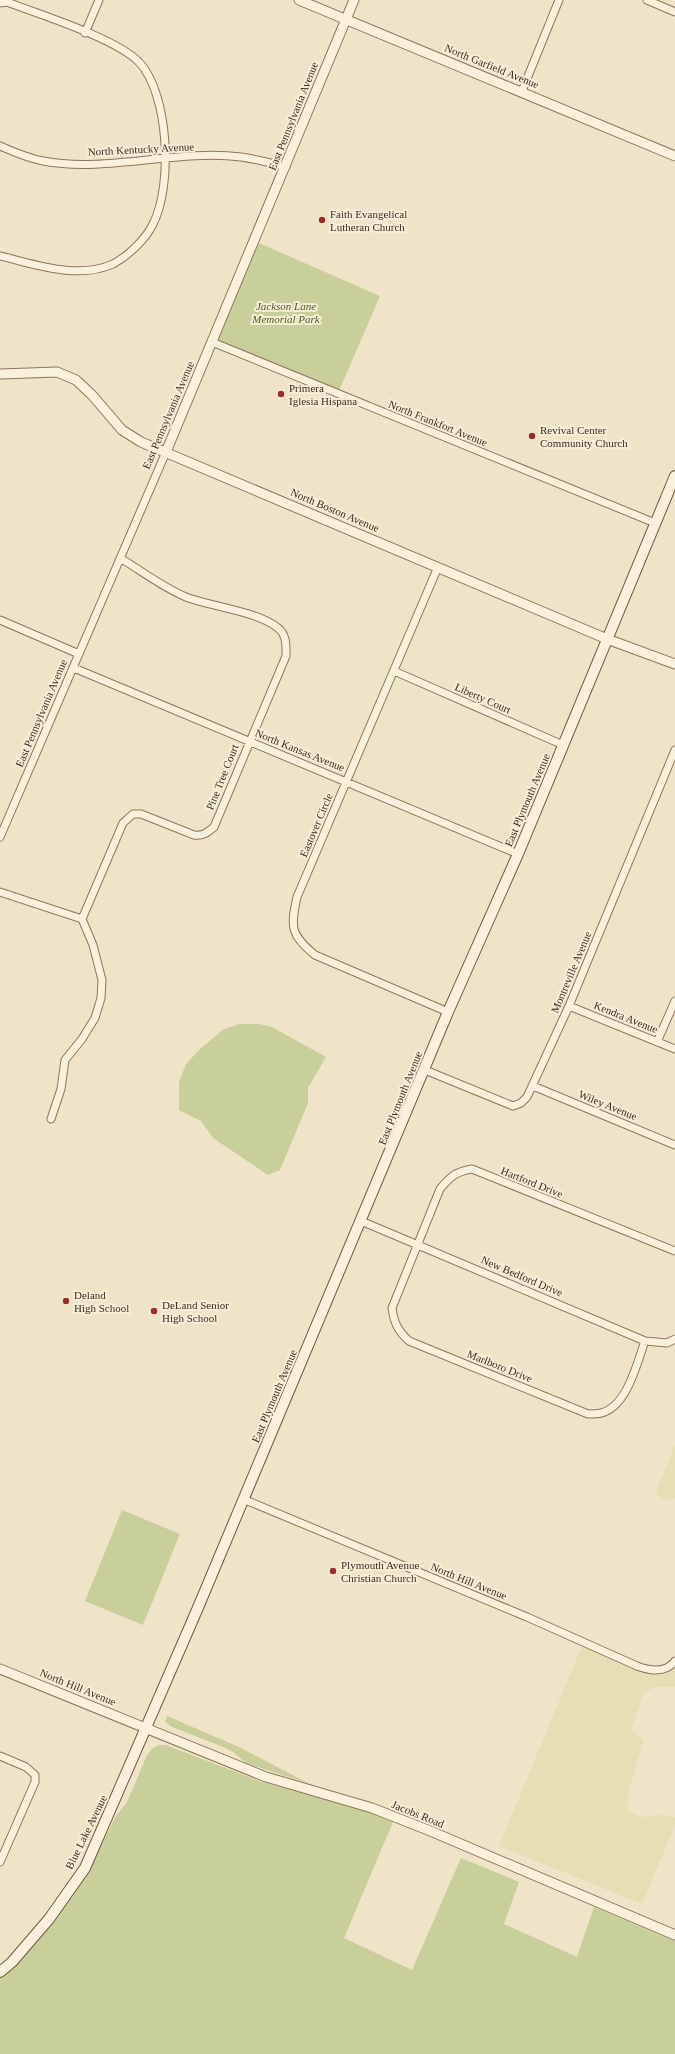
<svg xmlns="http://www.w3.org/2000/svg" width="675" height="2054" font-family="'Times New Roman',serif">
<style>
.farmland{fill:#e6deb5}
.green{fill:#c9cf9b}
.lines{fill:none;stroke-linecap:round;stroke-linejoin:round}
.minor-casing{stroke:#8d765c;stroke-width:9}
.tertiary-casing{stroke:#8d765c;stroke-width:11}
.secondary-casing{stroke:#6f573f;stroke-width:12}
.minor{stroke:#faf1dc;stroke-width:7}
.tertiary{stroke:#faf1dc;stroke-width:9}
.secondary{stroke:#faf1dc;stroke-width:10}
.poi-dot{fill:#9e2a2b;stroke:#f7eed8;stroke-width:1.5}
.labels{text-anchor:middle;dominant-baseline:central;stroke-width:4;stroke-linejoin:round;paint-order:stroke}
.street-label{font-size:11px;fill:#3d2e20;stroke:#f7eed8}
.poi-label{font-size:11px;fill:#3d2e20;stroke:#f7eed8;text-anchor:start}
.park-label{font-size:11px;font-style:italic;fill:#4d5a26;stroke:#f7eed8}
</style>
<rect width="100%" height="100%" fill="#f0e4c8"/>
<path class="farmland" d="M 675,1445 L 675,1498 L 664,1500 L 656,1492 Z
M 582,1646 L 648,1674 L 668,1673 L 675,1668 L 675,1687 L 657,1687 L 644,1692 L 631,1730 L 644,1740 L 630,1785 L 627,1802 L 629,1812 L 641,1817 L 661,1815 L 675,1817 L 675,1825 L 642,1904 L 499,1846 Z"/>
<path class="green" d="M 259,243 L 380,296 L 339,391 L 220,342 L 217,336 Z
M 239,1024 L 259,1024 L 272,1027 L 326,1057 L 308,1088 L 308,1103 L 280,1170 L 268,1175 L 213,1138 L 201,1121 L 179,1110 L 179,1082 L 186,1064 L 200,1049 L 224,1029 Z
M 122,1510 L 180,1534 L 143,1625 L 85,1601 Z
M 167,1716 L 239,1747 L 310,1784 L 246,1763 L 233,1752 L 223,1747 L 172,1727 L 165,1722 Z
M 159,1745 L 166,1745 L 262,1782 L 367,1811 L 393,1822 L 344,1938 L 412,1970 L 461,1858 L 519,1882 L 504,1924 L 577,1957 L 594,1907 L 675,1941 L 675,2054 L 0,2054 L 0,1977 L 15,1965 L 89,1869 L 116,1816 L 127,1802 L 147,1755 L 152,1749 Z"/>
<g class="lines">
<g class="minor-casing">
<path id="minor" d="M 647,0 L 675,12
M 0,3 L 7,2 C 41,15 115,38 139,62 C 169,94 173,185 153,224 C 146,239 128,256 113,264 C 77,280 35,264 0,256
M 85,33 L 99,0
M 522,91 L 559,0
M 0,146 C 14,152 27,158 43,161 C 106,173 177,149 241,157 C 256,159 271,163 286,167
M 212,342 L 655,523
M 438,567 L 297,897 C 290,928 291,935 315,955 L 448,1012
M 0,620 L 79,654
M 74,668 L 518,854
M 394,671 L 563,745
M 0,837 L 166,452
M 0,892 L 82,919
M 82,919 L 123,823 L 133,814 L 141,814 L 194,835 C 203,836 207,833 214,827 L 286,656 C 286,646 287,635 278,628 C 257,611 212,607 186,597 C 162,587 142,571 120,558
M 569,1006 L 675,1049
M 657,1042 L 675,1001
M 425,1070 L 513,1106 L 521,1103 L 527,1097 L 569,1006 L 675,750
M 533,1086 L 675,1145
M 51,1119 L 61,1089 L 65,1060 L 82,1039 L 95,1018 L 101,998 L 102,980 L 93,945 L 82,919
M 361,1221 L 645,1341 L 667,1343 L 675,1339
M 645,1341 C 637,1363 627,1407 601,1413 C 597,1414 592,1414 588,1414 L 409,1341 C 398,1331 394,1323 392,1308 L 440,1189 C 451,1176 455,1172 472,1169 L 675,1251
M 243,1499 L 527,1617 L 637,1666 C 650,1671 666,1673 675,1661
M 0,1756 L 26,1767 L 35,1775 L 35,1782 L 0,1862"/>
</g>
<g class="tertiary-casing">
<path id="tertiary" d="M 299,0 L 675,156
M 0,374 L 57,372 L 76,380 L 92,395 L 122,430 L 141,442 L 607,639 L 675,664
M 166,452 L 354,0
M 0,1669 L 266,1777 L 372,1808 L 428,1830 L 675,1935"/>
</g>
<g class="secondary-casing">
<path id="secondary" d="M 0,1972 L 12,1962 L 49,1919 L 85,1868 L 197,1610 L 448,1012 L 518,854 L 675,476"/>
</g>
<use href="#minor" class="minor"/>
<use href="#tertiary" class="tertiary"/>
<use href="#secondary" class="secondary"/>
</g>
<g class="poi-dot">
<circle cx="322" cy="220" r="4"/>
<circle cx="281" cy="394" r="4"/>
<circle cx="532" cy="436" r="4"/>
<circle cx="66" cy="1301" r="4"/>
<circle cx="154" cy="1311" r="4"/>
<circle cx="333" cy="1571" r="4"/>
</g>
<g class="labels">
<g class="street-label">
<text transform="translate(492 66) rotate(22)">North Garfield Avenue</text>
<text transform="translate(293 116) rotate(-68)">East Pennsylvania Avenue</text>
<text transform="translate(141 149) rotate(-3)">North Kentucky Avenue</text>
<text transform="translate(168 415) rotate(-67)">East Pennsylvania Avenue</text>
<text transform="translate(438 423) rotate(22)">North Frankfort Avenue</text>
<text transform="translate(335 510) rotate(23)">North Boston Avenue</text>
<text transform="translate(483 698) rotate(24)">Liberty Court</text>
<text transform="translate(41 713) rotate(-67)">East Pennsylvania Avenue</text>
<text transform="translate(300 750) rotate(22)">North Kansas Avenue</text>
<text transform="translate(222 777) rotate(-68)">Pine Tree Court</text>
<text transform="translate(527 800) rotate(-67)">East Plymouth Avenue</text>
<text transform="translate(316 825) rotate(-67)">Eastover Circle</text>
<text transform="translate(571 972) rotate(-67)">Montreville Avenue</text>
<text transform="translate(626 1017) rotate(22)">Kendra Avenue</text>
<text transform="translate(400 1098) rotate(-68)">East Plymouth Avenue</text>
<text transform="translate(608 1105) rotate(22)">Wiley Avenue</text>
<text transform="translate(532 1182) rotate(22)">Hartford Drive</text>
<text transform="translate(522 1276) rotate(23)">New Bedford Drive</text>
<text transform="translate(500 1366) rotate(22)">Marlboro Drive</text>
<text transform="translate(274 1396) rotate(-67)">East Plymouth Avenue</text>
<text transform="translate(469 1581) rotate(22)">North Hill Avenue</text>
<text transform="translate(78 1687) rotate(22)">North Hill Avenue</text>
<text transform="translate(418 1814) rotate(22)">Jacobs Road</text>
<text transform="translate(86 1832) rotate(-64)">Blue Lake Avenue</text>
</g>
<g class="poi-label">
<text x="330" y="214">Faith Evangelical<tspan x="330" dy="13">Lutheran Church</tspan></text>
<text x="289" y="388">Primera<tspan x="289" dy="13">Iglesia Hispana</tspan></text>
<text x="540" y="430">Revival Center<tspan x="540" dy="13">Community Church</tspan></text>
<text x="74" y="1295">Deland<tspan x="74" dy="13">High School</tspan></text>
<text x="162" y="1305">DeLand Senior<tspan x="162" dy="13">High School</tspan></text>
<text x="341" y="1565">Plymouth Avenue<tspan x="341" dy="13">Christian Church</tspan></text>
</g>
<g class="park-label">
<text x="286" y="306">Jackson Lane<tspan x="286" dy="13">Memorial Park</tspan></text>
</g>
</g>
</svg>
